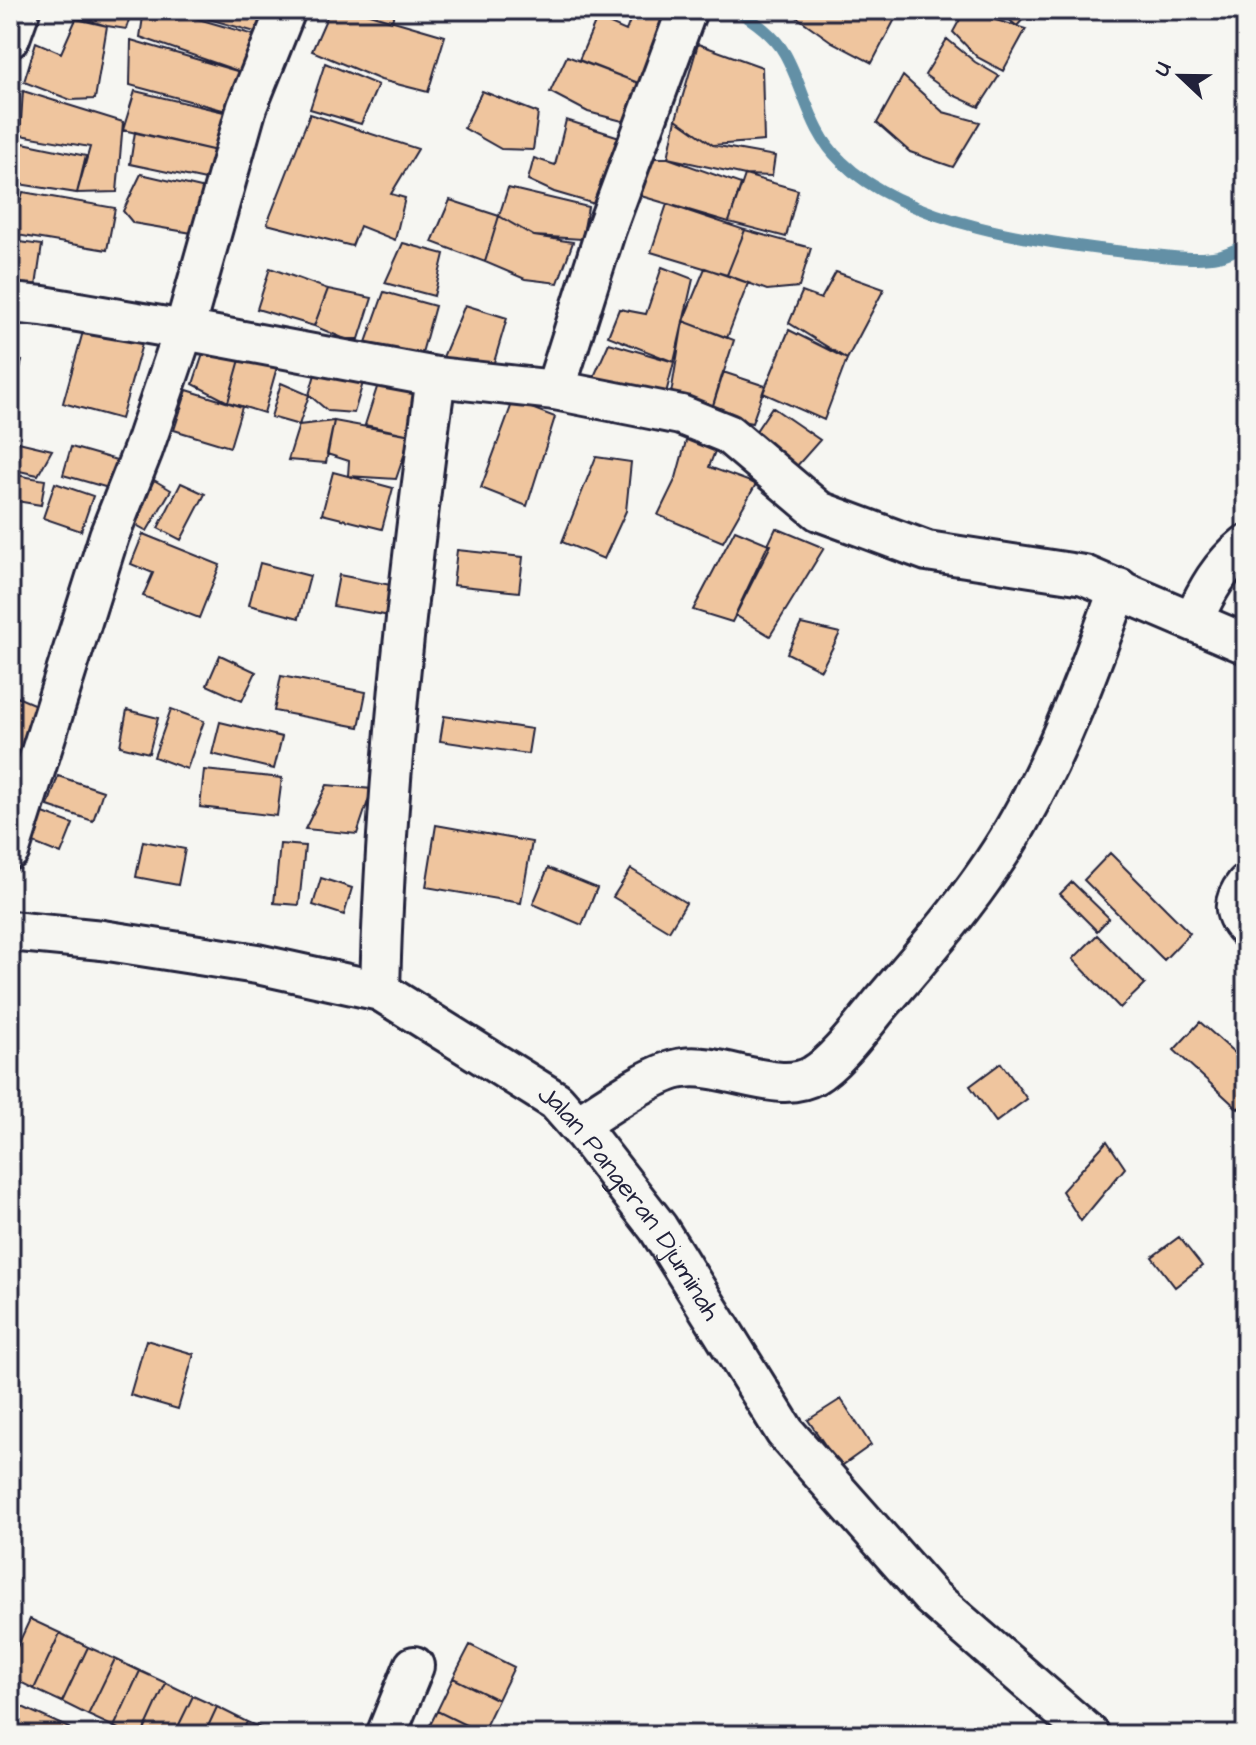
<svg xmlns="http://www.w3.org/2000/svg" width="1256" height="1745" font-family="'Architects Daughter',sans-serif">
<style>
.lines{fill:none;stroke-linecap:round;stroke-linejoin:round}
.stream{stroke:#6390a6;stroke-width:12}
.building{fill:#efc59e;stroke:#22223b;stroke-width:2}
.minor-casing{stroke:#22223b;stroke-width:44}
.minor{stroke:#f6f6f2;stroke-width:38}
.labels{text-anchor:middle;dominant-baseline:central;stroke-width:7;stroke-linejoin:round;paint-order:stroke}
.street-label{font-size:26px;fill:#22223b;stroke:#f6f6f2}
</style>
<rect width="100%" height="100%" fill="#f6f6f2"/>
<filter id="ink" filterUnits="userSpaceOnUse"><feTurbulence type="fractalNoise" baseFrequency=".0125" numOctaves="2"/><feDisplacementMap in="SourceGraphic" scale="16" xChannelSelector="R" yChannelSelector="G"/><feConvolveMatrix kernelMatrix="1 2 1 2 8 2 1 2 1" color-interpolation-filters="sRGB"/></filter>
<g filter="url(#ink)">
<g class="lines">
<path class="stream" d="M 736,10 C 754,20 775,36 785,54 C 805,90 810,132 841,161 C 906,225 1045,243 1133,253 C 1157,255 1195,261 1218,256 C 1227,254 1237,249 1246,245"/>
</g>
<path class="building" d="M 55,10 L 132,10 L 126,29 L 107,26 Z
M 144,10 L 167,10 L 254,35 L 247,74 L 140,37 Z
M 177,10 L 278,10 L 266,35 Z
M 330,10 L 356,10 L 445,36 L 428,92 L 381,80 L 312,51 Z
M 356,10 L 395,10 L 392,21 Z
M 634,10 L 670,23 L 641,84 L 579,60 L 597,18 L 626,31 Z
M 787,10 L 881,10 L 895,19 L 872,63 L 832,42 Z
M 965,10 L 986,10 L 996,20 L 1026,29 L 1003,71 L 977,57 L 953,32 Z
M 997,10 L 1031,10 L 1017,26 Z
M 76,19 L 107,26 L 95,99 L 71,100 L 24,82 L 36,42 L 61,53 Z
M 947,39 L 975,62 L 999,76 L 979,107 L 953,95 L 925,75 Z
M 131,40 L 247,74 L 234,113 L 130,85 Z
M 698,44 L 762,67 L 764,141 L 713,145 L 676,119 Z
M 567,56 L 641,84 L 630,123 L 588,112 L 550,92 Z
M 325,63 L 378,85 L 361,124 L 310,109 Z
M 903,76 L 943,112 L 980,122 L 953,167 L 910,152 L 877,123 Z
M 23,91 L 123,122 L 117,192 L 77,193 L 90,147 L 20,135 Z
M 135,91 L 228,113 L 221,152 L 123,130 Z
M 482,91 L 538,113 L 533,150 L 501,149 L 464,128 Z
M 310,114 L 418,149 L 391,194 L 405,198 L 395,240 L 360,226 L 352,246 L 267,224 Z
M 676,119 L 713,145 L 775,156 L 772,176 L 745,175 L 668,158 Z
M 566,120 L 629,140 L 605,207 L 554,192 L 528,180 L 534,158 L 555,165 Z
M 135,132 L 221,152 L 215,182 L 130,164 Z
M 23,143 L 86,156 L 77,193 L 12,183 Z
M 652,158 L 668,158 L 741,184 L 729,222 L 641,196 Z
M 141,174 L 214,191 L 204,235 L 133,223 L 123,211 Z
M 745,175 L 798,190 L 786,237 L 729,222 Z
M 508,188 L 588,207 L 582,239 L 534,236 L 499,216 Z
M 23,192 L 115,208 L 107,250 L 11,234 Z
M 450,200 L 499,216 L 485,262 L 432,242 Z
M 667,204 L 745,230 L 727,275 L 651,252 Z
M 499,216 L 534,236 L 573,242 L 558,283 L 525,279 L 485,262 Z
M 745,230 L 811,248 L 799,287 L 767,290 L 727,275 Z
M 12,241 L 42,245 L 36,286 L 10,282 Z
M 403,243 L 444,254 L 434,296 L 385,283 Z
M 662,267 L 693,279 L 674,362 L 608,336 L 619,309 L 646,314 Z
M 270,268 L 328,289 L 314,326 L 257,309 Z
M 705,268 L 748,283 L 727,338 L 683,321 Z
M 836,272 L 884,289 L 847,359 L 789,323 L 802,292 L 821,299 Z
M 328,289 L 372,298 L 359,339 L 345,339 L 314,326 Z
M 384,292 L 435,306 L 420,360 L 364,348 Z
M 465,305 L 507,318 L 492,369 L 466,372 L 443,357 Z
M 683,321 L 734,340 L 710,415 L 670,400 Z
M 84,328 L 142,344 L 121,419 L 63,403 Z
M 789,330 L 847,359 L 824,420 L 763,393 Z
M 609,343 L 674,362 L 664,401 L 592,381 Z
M 206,345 L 241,356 L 228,402 L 193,384 Z
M 241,356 L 279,360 L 264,413 L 228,402 Z
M 10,358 L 22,361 L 10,405 Z
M 318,364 L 365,376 L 354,413 L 328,411 L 309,395 Z
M 723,372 L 765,386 L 752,423 L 710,415 Z
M 381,375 L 449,399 L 438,441 L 365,425 Z
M 281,383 L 309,395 L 299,425 L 271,417 Z
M 187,390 L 242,407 L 230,447 L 174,430 Z
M 513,401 L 555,417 L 527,506 L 481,488 Z
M 772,407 L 820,440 L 796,467 L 750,440 Z
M 334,421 L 326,463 L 288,460 L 299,425 Z
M 334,421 L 411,435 L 396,479 L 348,476 L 349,461 L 327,454 Z
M 689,430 L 717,446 L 709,467 L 756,484 L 723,542 L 658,515 L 676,478 Z
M 10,440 L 52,450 L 38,475 L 10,469 Z
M 71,447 L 120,461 L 112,489 L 63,475 Z
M 596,457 L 631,462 L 626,511 L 604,559 L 562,542 Z
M 333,472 L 393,488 L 382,529 L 322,514 Z
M 10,474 L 45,480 L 41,505 L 10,500 Z
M 154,480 L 171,490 L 147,531 L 131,522 Z
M 55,483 L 93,496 L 81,531 L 43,518 Z
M 181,483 L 205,494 L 181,540 L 158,528 Z
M 776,528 L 824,548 L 770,636 L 735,615 Z
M 735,530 L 771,545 L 732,622 L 693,610 Z
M 143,534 L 220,565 L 199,618 L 143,596 L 153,573 L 131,564 Z
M 457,550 L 523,557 L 519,592 L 453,585 Z
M 260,563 L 310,576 L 299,618 L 249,605 Z
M 339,575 L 396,586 L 390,616 L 333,606 Z
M 801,624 L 840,633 L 821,670 L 787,653 Z
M 220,655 L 256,672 L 242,701 L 207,685 Z
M 281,676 L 366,692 L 359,727 L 274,711 Z
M 10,694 L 43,708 L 21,762 L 10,757 Z
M 171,709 L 204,721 L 187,769 L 154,757 Z
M 127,710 L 158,718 L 149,753 L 120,746 Z
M 444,716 L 532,729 L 528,754 L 440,741 Z
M 220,722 L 282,737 L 274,769 L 212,754 Z
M 204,770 L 282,778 L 277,816 L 200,807 Z
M 58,776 L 103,791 L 93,821 L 48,806 Z
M 327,785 L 372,789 L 357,834 L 305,829 Z
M 38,811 L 73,824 L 61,854 L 26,840 Z
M 436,825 L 532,842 L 521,903 L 426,887 Z
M 143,841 L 185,849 L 178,885 L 136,877 Z
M 280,844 L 305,846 L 299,905 L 274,903 Z
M 1110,853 L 1190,933 L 1164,960 L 1084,880 Z
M 548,868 L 597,888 L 582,925 L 533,904 Z
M 631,869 L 686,903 L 669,931 L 613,897 Z
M 321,878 L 352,888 L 344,915 L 313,905 Z
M 1072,882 L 1109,918 L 1097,931 L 1060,894 Z
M 1097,935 L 1145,984 L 1120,1008 L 1073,959 Z
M 1200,1022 L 1246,1063 L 1246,1100 L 1238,1109 L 1174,1050 Z
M 1001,1063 L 1027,1099 L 996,1122 L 970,1086 Z
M 1107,1141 L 1125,1168 L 1081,1221 L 1062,1191 Z
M 1179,1237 L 1202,1266 L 1175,1287 L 1152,1257 Z
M 146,1340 L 194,1354 L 178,1409 L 130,1395 Z
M 841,1399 L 871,1445 L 840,1467 L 808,1420 Z
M 30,1619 L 60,1633 L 34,1689 L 10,1677 L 10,1662 Z
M 60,1633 L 88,1647 L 62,1702 L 34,1689 Z
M 470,1645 L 514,1667 L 498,1700 L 453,1678 Z
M 88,1647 L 115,1659 L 88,1715 L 62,1702 Z
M 115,1659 L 140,1671 L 114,1727 L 88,1715 Z
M 140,1671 L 166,1683 L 142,1735 L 132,1735 L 114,1727 Z
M 453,1678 L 498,1700 L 482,1733 L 437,1711 Z
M 166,1683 L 193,1696 L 174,1735 L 142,1735 Z
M 193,1696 L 217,1707 L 204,1735 L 174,1735 Z
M 20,1706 L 69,1728 L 66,1735 L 10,1735 L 10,1729 Z
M 217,1707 L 247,1722 L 240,1735 L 204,1735 Z
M 437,1711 L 482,1733 L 481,1735 L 425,1735 Z
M 247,1722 L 273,1734 L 272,1735 L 240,1735 Z"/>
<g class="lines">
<g class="minor-casing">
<g id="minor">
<path d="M 10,38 L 20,10"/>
<path d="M 10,303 L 43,306 L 184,330 L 436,377 L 555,390 L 681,415 L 728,434 L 819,511 L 927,551 L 1084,575 L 1246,644"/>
<path d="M 555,390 L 606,229 L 687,10"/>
<path d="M 1193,620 C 1207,590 1220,566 1246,545"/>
<path d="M 10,850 L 109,536 L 143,450 L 184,330 L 247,107 L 286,10"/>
<path d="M 1246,884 C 1233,900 1232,913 1246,928"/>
<path id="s1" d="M 10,931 L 102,940 L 257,964 L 380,991 L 556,1101 L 585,1134 L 658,1228 L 785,1432 L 931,1597 L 1090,1735"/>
<path d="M 380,991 C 385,785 408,581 436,377"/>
<path d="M 577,1125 C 603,1109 655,1071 683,1068 C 722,1062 779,1096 814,1075 C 837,1062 866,1021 884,1000 C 932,944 983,886 1019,821 C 1061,747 1090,668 1119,588"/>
<path d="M 386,1735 L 414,1666"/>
</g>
</g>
<use href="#minor" class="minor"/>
</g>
</g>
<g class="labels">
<g class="street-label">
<text stroke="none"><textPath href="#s1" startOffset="708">Jalan Pangeran Djuminah</textPath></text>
</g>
</g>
<rect width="1256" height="1745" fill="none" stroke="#f6f6f2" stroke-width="40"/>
<rect x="20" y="20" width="1216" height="1705" fill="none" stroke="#22223b" stroke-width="3" filter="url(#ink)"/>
<g transform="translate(1180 76) rotate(292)" stroke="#f6f6f2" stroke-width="6" paint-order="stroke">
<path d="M0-6L14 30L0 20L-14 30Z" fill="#22223b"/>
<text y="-12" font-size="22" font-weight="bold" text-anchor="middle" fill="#22223b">U</text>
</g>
</svg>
